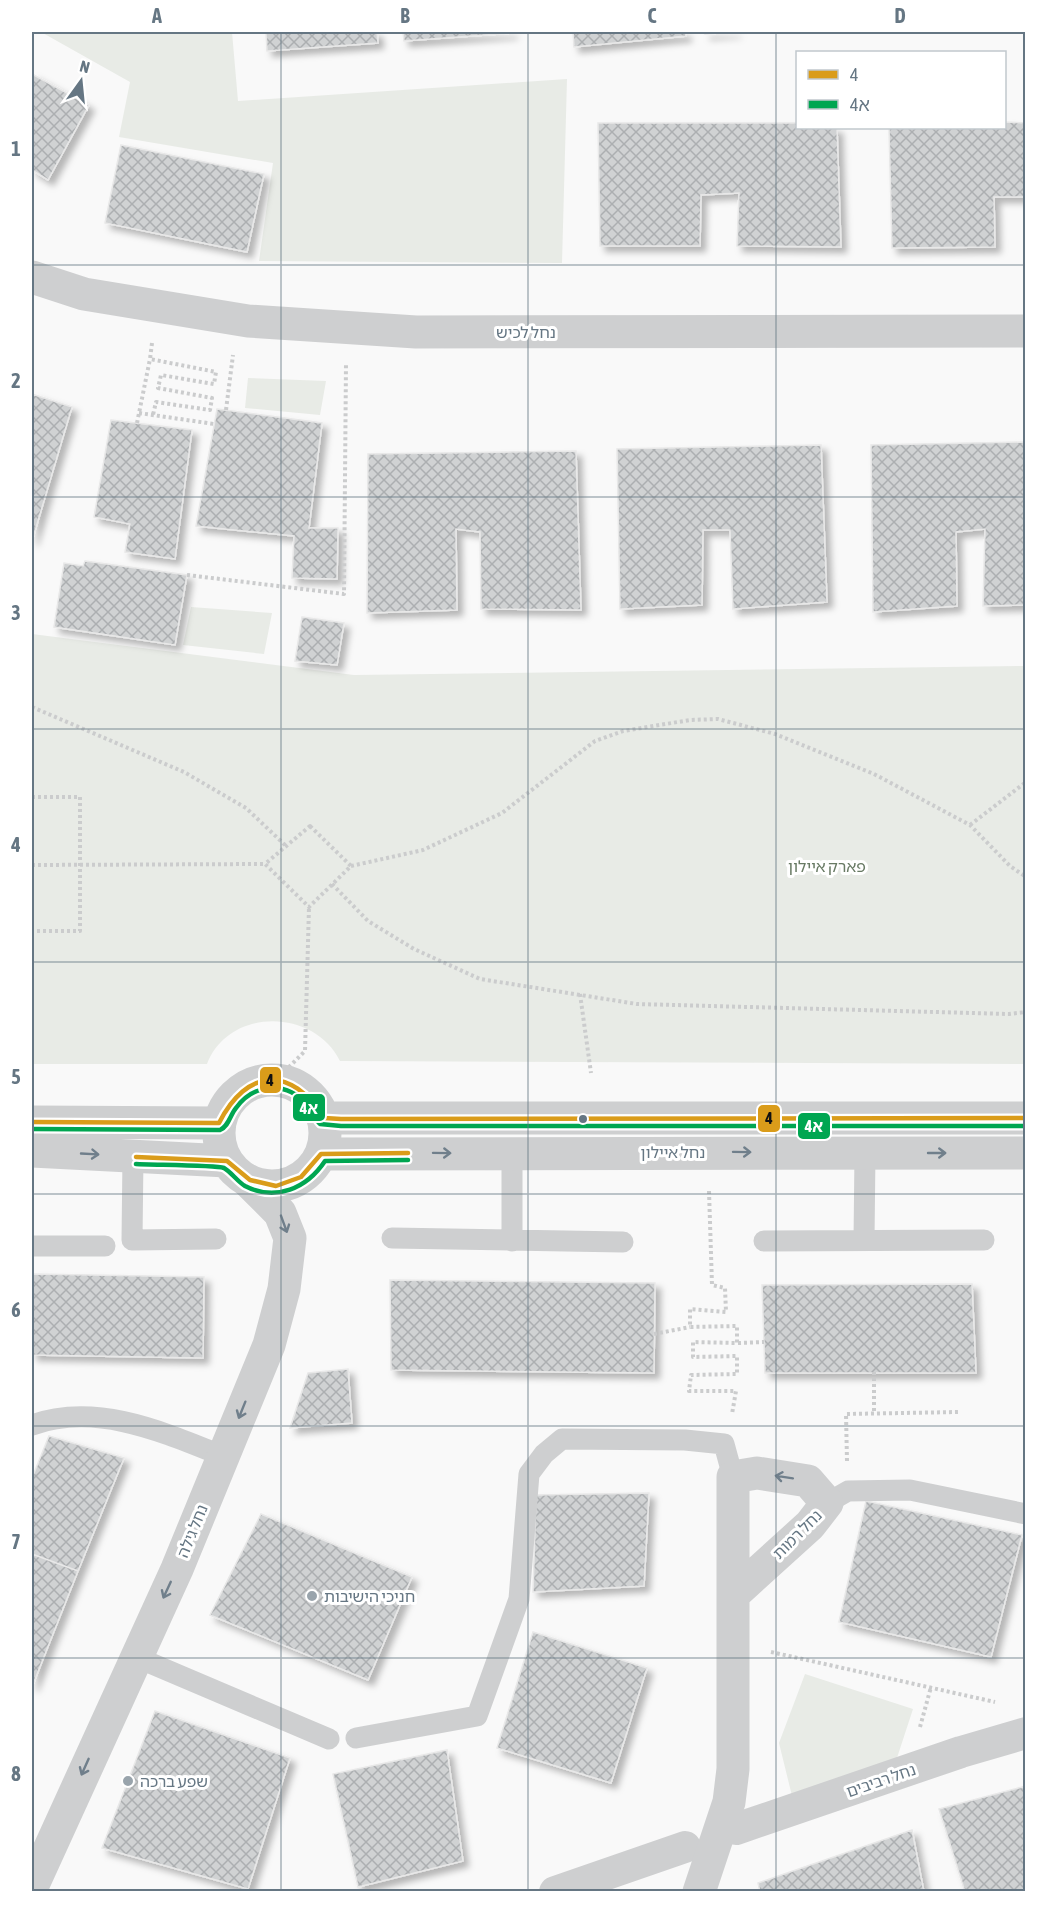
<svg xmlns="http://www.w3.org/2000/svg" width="1057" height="1923" font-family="'Asap Condensed','Noto Sans Hebrew',sans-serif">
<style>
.green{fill:#e8ebe6}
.building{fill:url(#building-cross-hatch);stroke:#e8e8e8;stroke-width:1.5;filter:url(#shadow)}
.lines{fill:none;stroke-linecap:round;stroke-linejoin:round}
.path{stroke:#cbcccd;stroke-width:4;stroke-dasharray:3 3;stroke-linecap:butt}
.service{stroke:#cecfd0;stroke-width:21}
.pedestrian{stroke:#cecfd0;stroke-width:32}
.minor{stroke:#cecfd0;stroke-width:33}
.tertiary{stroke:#cecfd0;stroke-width:33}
.bus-1-casing{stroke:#fff;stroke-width:9}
.bus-2-casing{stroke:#fff;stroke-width:9}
.bus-1{stroke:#da9c1a;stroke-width:4.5}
.bus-2{stroke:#00a651;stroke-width:4.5}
.oneway{stroke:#707f8b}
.grid{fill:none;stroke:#657683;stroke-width:1.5;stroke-opacity:0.55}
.bus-dot{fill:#657683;stroke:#fff;stroke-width:2}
.poi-dot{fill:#99a4ac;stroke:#fff;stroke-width:2}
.labels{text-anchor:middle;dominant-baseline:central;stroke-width:6;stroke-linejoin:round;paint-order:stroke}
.street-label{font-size:16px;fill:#657683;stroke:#fff}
.park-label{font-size:16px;fill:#687a64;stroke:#fff}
.poi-label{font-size:16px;fill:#657683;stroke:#fff;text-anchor:start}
.line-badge{stroke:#fff;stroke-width:2}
.badge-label{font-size:16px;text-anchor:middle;font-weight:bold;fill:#fff}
.pale-badge-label{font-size:16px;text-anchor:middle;font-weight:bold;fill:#111}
.neatline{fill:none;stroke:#657683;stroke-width:2}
.grid-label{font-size:20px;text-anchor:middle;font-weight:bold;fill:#657683}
</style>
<defs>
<pattern id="building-cross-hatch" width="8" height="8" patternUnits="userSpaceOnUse" patternTransform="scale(1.5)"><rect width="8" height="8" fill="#d0d2d3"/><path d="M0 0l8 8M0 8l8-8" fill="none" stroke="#acafb1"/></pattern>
<filter id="shadow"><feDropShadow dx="5.5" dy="5.5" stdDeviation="3" flood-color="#0004"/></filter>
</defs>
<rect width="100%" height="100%" fill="#f9f9f9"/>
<path class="green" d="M 41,32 L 232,32 L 238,101 L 567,79 L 562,263 L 259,261 L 273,163 L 119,137 L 130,82 Z
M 248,378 L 326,381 L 320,415 L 245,408 Z
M 191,607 L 272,613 L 264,654 L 183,645 Z
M 32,634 L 354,675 L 1025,666 L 1025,1064 L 340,1061 C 314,1008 229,1007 207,1064 L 32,1064 Z
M 805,1674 L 913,1709 L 894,1767 L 793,1800 L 779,1743 Z"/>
<path class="building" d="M 266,32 L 377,32 L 378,43 L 267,51 Z
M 403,32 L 512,32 L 512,33 L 404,41 Z
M 573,32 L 685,32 L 686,36 L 574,47 Z
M 705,32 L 736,32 L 705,34 Z
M 32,74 L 89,105 L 48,180 L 32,170 Z
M 1004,122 L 1026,123 L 1026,197 L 994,197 L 995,247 L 892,248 L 889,128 L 1004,128 Z
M 598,123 L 798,123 L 798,128 L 837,128 L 841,247 L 737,246 L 739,193 L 701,195 L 700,246 L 600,246 Z
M 121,145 L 264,174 L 247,252 L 105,223 Z
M 32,394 L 72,407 L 32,541 Z
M 217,409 L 322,423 L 309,528 L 338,528 L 337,579 L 292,578 L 294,536 L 196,526 Z
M 111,420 L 192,430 L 175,559 L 125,552 L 130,524 L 94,517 Z
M 1026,442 L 1026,605 L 983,606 L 985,529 L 956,532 L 957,606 L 873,612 L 871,445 Z
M 821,445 L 827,602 L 733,609 L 730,530 L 703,530 L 702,605 L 620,609 L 617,449 Z
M 576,451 L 581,610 L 481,609 L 480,532 L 456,529 L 457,610 L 367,613 L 368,454 Z
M 85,561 L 187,575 L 175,645 L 54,627 L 64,563 L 83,566 Z
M 302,617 L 344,623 L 337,665 L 295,661 Z
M 32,1274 L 204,1277 L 203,1358 L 32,1355 Z
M 390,1280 L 655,1283 L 654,1373 L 391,1370 Z
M 972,1284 L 976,1373 L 765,1373 L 762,1285 Z
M 348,1369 L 352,1423 L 290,1428 L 308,1373 Z
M 49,1436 L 124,1458 L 78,1571 L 32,1554 L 32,1478 Z
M 649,1493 L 644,1586 L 533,1592 L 536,1495 Z
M 866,1501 L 1022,1535 L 991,1657 L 839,1622 Z
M 261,1514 L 412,1577 L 368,1680 L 210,1615 Z
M 32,1554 L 78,1571 L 32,1687 Z
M 533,1632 L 647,1668 L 611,1783 L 497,1748 Z
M 155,1711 L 290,1758 L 248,1889 L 102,1848 Z
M 447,1750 L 463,1861 L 358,1887 L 333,1774 Z
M 1026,1786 L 1026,1892 L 965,1892 L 939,1809 Z
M 912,1830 L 924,1892 L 760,1892 L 758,1883 Z"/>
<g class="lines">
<path class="path" d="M 152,343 L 150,359 L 216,372 L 214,384 L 161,375 L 158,388 L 212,398 L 210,410 L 156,402 L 153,415
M 226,410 L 233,355
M 139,413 L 214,424
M 137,423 L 150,359
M 187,575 L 344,594 L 346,363
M 32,707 L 184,772 L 246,808 L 285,845
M 32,797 L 80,797 L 80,931 L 32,931
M 970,825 L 1026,782
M 310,826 L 351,866 L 309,907 L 265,864 Z
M 32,865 L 265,864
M 351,866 L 423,850 L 502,813 L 595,741 L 623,731 L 690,720 L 718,719 L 775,734 L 874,774 L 970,825 L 1010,866 L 1026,877
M 332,884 L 368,921 L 414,949 L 480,979 L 637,1004 L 1009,1014 L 1026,1012
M 580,994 L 591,1073
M 276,1080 L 305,1051 L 309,907
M 709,1191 L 712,1285 L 725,1288 L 726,1312 L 690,1309 L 690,1327 L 737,1326 L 737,1343 L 693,1342 L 693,1357 L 737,1356 L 737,1374 L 691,1375 L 689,1391 L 736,1391 L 732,1414
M 654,1334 L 690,1327
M 738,1343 L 764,1342
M 874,1372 L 874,1414
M 847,1461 L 846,1414 L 958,1412
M 771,1652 L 995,1702
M 920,1727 L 931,1687"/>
<path class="service" d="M 133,1156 L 132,1240 L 216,1239
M 392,1238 L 623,1242
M 864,1240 L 865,1153
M 512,1241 L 512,1153
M 764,1241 L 984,1240
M 32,1246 L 105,1246
M 32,1425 C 96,1402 163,1432 223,1456
M 827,1503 L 848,1491 L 910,1490 L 1026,1514
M 136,1657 L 329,1739
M 356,1738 L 477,1716 L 519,1599 L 529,1474 L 544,1454 L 562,1439 L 685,1440 L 724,1444 L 733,1477"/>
<path class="pedestrian" d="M 736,1829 L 961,1752 L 1026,1733
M 555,1892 L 685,1847"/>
<path class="minor" d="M 32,277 L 84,294 L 248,321 L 416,332 L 1026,331
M 32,1887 L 177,1569 L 269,1345 L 284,1289 L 290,1238 L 280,1213 L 247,1180
M 699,1892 L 729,1802 L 733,1769 L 733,1477 L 757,1473 L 808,1481 L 827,1503 L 810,1525 L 734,1594"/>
<path class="tertiary" d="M219 1133a53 53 0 1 1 106 0a53 53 0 1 1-106 0Z
M 324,1118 L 1026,1118
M 32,1122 L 219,1123
M 32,1151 L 227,1161
M 321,1154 L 1026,1153"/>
<g class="bus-1-casing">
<path id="bus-1" d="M 32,1122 L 219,1123 C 247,1068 291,1065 324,1118 L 341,1119 L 1026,1118
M 136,1157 L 227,1161 L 250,1180 L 276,1186 L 301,1177 L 321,1154 L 408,1153"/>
</g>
<g class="bus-2-casing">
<path id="bus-2" d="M 32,1129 L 220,1130 C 229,1126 230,1115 236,1108 C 254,1083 287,1081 307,1105 C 312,1111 315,1119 320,1124 L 341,1126 L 1026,1126
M 136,1164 C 150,1165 215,1165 224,1168 C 231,1172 238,1182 245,1186 C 276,1202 307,1188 325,1161 L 408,1160"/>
</g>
<use href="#bus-1" class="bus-1"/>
<use href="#bus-2" class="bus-2"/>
</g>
<defs><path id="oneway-shaft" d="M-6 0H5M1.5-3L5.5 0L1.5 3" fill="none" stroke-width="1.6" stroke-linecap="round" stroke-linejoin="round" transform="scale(1.5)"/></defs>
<g class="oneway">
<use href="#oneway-shaft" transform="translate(742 1152) rotate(1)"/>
<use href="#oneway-shaft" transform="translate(442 1153) rotate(1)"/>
<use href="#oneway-shaft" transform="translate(937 1153)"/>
<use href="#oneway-shaft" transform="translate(90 1154) rotate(3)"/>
<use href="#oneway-shaft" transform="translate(284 1224) rotate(70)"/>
<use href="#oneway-shaft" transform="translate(242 1410) rotate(112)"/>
<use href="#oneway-shaft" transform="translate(784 1477) rotate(-171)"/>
<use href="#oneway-shaft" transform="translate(167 1590) rotate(115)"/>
<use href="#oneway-shaft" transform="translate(85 1767) rotate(114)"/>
</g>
<path class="grid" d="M 281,32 L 281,1892M 528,32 L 528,1892M 776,32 L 776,1892M 32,265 L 1026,265M 32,497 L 1026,497M 32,729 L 1026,729M 32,962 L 1026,962M 32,1194 L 1026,1194M 32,1426 L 1026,1426M 32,1658 L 1026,1658"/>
<circle class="bus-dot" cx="583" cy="1119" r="5"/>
<g class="poi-dot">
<circle cx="312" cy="1596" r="6"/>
<circle cx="128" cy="1781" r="6"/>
</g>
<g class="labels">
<g class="street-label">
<text x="526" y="332">נחל לכיש</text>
<text x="673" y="1152">נחל איילון</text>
<text transform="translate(192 1531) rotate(-68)">נחל גילה</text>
<text transform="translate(797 1534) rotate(-45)">נחל רמות</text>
<text transform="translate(881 1780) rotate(-19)">נחל רביבים</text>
</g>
<g class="park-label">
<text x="827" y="866">פארק איילון</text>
</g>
<g class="poi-label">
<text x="324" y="1596">חניכי הישיבות</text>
<text x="140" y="1781">שפע ברכה</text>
</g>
</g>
<g class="line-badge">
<rect x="259" y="1066" width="23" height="28" rx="6" fill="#da9c1a"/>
<rect x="292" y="1093" width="34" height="29" rx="6" fill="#00a651"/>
<rect x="757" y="1104" width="24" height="29" rx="6" fill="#da9c1a"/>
<rect x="797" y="1112" width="34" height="28" rx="6" fill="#00a651"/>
</g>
<g class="badge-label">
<text x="309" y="1114">4א</text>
<text x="814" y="1132">4א</text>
</g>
<g class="pale-badge-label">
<text x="270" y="1086">4</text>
<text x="769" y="1124">4</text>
</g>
<rect width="1057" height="1923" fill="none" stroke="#ffffff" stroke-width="66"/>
<rect x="796" y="51" width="210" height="78" fill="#ffffff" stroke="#c1c8cd" stroke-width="1.5"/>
<rect x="808" y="70" width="30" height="9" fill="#da9c1a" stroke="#c1c8cd" stroke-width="1.5"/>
<text x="850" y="81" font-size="18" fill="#657683">4</text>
<rect x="808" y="100" width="30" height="9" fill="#00a651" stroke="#c1c8cd" stroke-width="1.5"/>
<text x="850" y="111" font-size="18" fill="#657683">4א</text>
<g transform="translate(81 81) rotate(15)" stroke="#ffffff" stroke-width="4.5" paint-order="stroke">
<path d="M0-4.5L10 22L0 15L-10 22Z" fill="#657683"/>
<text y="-9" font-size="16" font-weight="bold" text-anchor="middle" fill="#657683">N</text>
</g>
<rect x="33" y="33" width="991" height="1857" class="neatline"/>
<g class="grid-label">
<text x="157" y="23">A</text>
<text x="405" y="23">B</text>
<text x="652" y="23">C</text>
<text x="900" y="23">D</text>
<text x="16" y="156">1</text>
<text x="16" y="388">2</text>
<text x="16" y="620">3</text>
<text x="16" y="852">4</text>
<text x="16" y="1084">5</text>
<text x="16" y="1317">6</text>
<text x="16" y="1549">7</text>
<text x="16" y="1781">8</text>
</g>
</svg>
